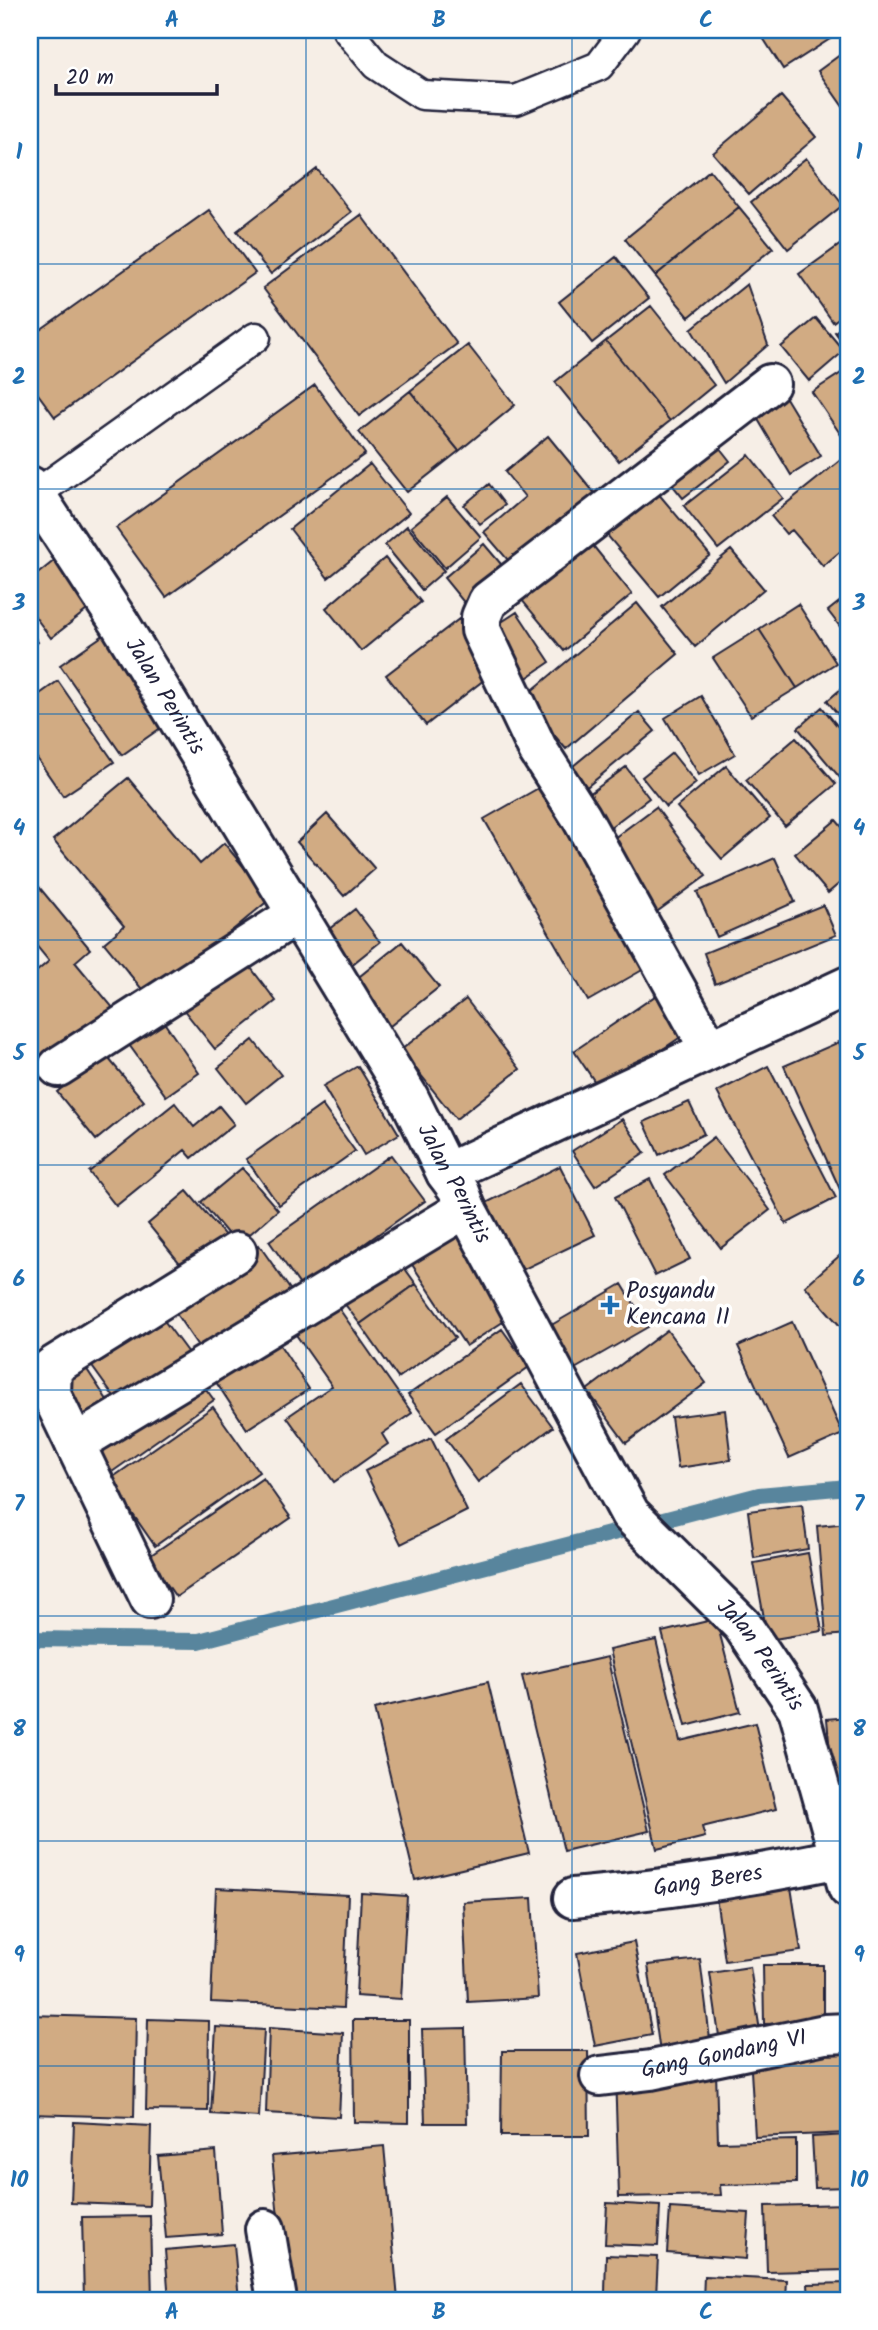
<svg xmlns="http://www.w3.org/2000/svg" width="878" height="2330" font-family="Kalam,sans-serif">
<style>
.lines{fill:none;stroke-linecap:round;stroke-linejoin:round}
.stream{stroke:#59859d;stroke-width:16}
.building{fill:#d1ab83;stroke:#22223b;stroke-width:2}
.lane-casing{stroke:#22223b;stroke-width:33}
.street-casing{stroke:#22223b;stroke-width:44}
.lane{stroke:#fff;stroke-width:28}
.street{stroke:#fff;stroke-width:38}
.grid{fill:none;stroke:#1f6fb2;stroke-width:2;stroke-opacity:0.55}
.poi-dot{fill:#1f6fb2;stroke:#fff;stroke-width:2.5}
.labels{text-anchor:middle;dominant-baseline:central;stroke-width:7;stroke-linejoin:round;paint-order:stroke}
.street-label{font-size:23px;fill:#22223b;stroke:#fff}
.poi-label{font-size:23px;fill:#22223b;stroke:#fff;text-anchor:start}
.neatline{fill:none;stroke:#1f6fb2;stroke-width:2.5}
.grid-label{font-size:23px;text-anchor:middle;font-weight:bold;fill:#1f6fb2}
</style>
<rect width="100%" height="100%" fill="#f6eee6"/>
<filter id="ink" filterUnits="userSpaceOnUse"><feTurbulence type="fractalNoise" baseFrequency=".0143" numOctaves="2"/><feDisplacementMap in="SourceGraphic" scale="14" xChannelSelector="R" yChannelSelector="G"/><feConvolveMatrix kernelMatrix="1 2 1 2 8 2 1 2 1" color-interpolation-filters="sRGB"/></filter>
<g filter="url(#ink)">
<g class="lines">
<path class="stream" d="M 30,1639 L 199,1641 L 759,1495 L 848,1487"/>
</g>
<path class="building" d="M 758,30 L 844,30 L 783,69 Z
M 848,49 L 848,114 L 818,71 Z
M 781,96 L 816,137 L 749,194 L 713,153 Z
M 806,158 L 843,205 L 788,249 L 751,202 Z
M 317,169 L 351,212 L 271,274 L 237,231 Z
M 710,170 L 739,207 L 655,276 L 625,239 Z
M 739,207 L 773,248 L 689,317 L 655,276 Z
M 209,210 L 255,273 L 55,417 L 30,383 L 30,337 Z
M 361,215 L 457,344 L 359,416 L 263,288 Z
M 848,239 L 848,311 L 833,322 L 799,274 Z
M 616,257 L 649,298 L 592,343 L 559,302 Z
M 747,284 L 768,345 L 724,383 L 691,329 Z
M 651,306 L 714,385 L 670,421 L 606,341 Z
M 816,318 L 844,351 L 809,381 L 781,347 Z
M 848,322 L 848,350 L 835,332 Z
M 606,341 L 670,421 L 619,461 L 555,382 Z
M 468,345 L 515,405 L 459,451 L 410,391 Z
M 846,370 L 848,373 L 848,435 L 843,438 L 812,392 Z
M 315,385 L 365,454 L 166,597 L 116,528 Z
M 410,391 L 459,451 L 407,492 L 359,432 Z
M 783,393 L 821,456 L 791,475 L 753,411 Z
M 548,436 L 597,496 L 519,573 L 484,532 L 525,497 L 505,472 Z
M 712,438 L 730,461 L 683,498 L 665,476 Z
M 848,454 L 848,545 L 823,566 L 792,530 L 786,534 L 771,516 Z
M 749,455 L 783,498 L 718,549 L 684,506 Z
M 370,464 L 409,513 L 328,578 L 290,529 Z
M 489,484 L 505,505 L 480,524 L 464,505 Z
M 652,486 L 710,555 L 659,597 L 601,528 Z
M 447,497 L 481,537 L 445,568 L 411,527 Z
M 407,526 L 444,571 L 422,590 L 385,545 Z
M 590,542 L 632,594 L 564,651 L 521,599 Z
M 484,544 L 512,577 L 471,611 L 444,578 Z
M 731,550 L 764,589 L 695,647 L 662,607 Z
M 60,556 L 96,603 L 51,638 L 30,610 L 30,580 Z
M 385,558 L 421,602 L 361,651 L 326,608 Z
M 848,595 L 848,637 L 828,611 Z
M 637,603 L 678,654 L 566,749 L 523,698 Z
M 798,604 L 836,663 L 797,688 L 759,629 Z
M 517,612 L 550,662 L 525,679 L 491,629 Z
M 459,619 L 498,669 L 426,725 L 386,675 Z
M 759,629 L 797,688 L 751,716 L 713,658 Z
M 111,630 L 172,720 L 122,755 L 60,665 Z
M 30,631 L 38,642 L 30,649 Z
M 58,681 L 114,762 L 63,796 L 30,748 L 30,701 Z
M 848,683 L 848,727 L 827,701 Z
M 701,696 L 735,754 L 699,775 L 665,718 Z
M 822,707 L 848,739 L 848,772 L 841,779 L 798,728 Z
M 639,712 L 655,731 L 583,790 L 567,771 Z
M 796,738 L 836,784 L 785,826 L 746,780 Z
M 672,753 L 696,783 L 666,807 L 642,777 Z
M 726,766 L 770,818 L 722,859 L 677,807 Z
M 626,767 L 649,798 L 605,831 L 581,800 Z
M 128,778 L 200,864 L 224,843 L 270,899 L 150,999 L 104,943 L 124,926 L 53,840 Z
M 549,782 L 653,964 L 588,1001 L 484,819 Z
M 656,807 L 706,876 L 651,916 L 602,847 Z
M 327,814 L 375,869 L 344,896 L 297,842 Z
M 836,820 L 848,834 L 848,876 L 828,893 L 795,854 Z
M 775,858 L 795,902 L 717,937 L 697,892 Z
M 30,876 L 90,949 L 75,962 L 114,1009 L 31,1078 L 30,977 L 49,961 L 30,938 Z
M 823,905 L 836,935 L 715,984 L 704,953 Z
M 355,909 L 380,942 L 350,966 L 324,933 Z
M 402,942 L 439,987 L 385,1030 L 349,985 Z
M 245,960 L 276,1001 L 215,1049 L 183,1009 Z
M 661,992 L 688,1032 L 601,1091 L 574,1051 Z
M 466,999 L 520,1069 L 456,1119 L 401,1050 Z
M 161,1018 L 199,1073 L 166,1096 L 127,1042 Z
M 253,1040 L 281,1075 L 246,1103 L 218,1068 Z
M 839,1042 L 848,1063 L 848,1207 L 784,1066 Z
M 104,1053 L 144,1101 L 96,1140 L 57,1092 Z
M 358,1066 L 399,1134 L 364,1155 L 323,1086 Z
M 768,1066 L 836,1198 L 786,1224 L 717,1092 Z
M 689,1102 L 704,1134 L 659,1155 L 644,1122 Z
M 175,1103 L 194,1127 L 219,1106 L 234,1124 L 192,1158 L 185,1150 L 116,1206 L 89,1172 Z
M 322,1105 L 355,1151 L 279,1205 L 246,1159 Z
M 622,1119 L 645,1153 L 595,1186 L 572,1151 Z
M 714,1137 L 770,1210 L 721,1248 L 665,1175 Z
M 391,1155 L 425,1201 L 302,1288 L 269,1241 Z
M 560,1166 L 595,1235 L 520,1271 L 486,1203 Z
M 242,1168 L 278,1210 L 237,1245 L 201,1202 Z
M 650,1179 L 690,1259 L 655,1276 L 615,1197 Z
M 187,1191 L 228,1239 L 187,1272 L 148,1224 Z
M 454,1229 L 512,1316 L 466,1346 L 409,1260 Z
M 259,1245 L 294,1295 L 205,1356 L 170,1305 Z
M 847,1249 L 848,1250 L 848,1335 L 805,1286 Z
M 398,1259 L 416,1284 L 360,1324 L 341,1299 Z
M 416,1284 L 455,1338 L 398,1378 L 360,1324 Z
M 622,1284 L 648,1327 L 573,1370 L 548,1327 Z
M 333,1300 L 412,1413 L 382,1434 L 388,1444 L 334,1482 L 287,1417 L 332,1386 L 292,1329 Z
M 157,1311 L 188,1353 L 119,1404 L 88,1361 Z
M 792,1322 L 843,1434 L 789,1458 L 738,1346 Z
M 502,1329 L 529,1367 L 436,1433 L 408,1395 Z
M 667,1330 L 706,1383 L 626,1443 L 587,1390 Z
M 274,1336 L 309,1389 L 247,1429 L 212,1376 Z
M 84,1365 L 113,1409 L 84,1429 L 54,1385 Z
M 195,1374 L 214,1400 L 112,1472 L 92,1446 Z
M 521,1384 L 553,1427 L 478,1482 L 446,1439 Z
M 213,1407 L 259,1472 L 155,1546 L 109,1480 Z
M 725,1410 L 731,1460 L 678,1468 L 671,1417 Z
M 431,1438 L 467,1511 L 401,1544 L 365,1471 Z
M 263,1478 L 291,1518 L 176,1597 L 148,1557 Z
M 802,1504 L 808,1549 L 754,1558 L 748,1511 Z
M 848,1523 L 848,1634 L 826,1636 L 817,1526 Z
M 808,1553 L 822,1631 L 768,1640 L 754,1563 Z
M 716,1619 L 740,1712 L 686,1726 L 662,1632 Z
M 656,1640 L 680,1741 L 755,1723 L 776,1809 L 702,1827 L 705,1837 L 657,1849 L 609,1650 Z
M 607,1657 L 649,1831 L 564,1851 L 522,1676 Z
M 488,1682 L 529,1853 L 415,1880 L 374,1709 Z
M 848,1717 L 848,1785 L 833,1786 L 827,1719 Z
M 848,1797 L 848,1845 L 841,1798 Z
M 791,1887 L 801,1951 L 725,1961 L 716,1897 Z
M 216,1888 L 348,1895 L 343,2008 L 211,2002 Z
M 361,1893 L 407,1896 L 401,1999 L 356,1996 Z
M 532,1898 L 538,1998 L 468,2002 L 463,1902 Z
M 634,1942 L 652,2035 L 595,2046 L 577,1953 Z
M 700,1959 L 711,2047 L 660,2053 L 648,1965 Z
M 763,1965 L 823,1965 L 823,2023 L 764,2024 Z
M 750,1967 L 760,2031 L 719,2036 L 710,1973 Z
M 30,2015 L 136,2018 L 134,2117 L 30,2114 Z
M 148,2019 L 209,2021 L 208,2111 L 146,2110 Z
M 353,2020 L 409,2020 L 409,2123 L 354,2122 Z
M 216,2027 L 264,2030 L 259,2117 L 211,2114 Z
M 269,2028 L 343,2033 L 339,2117 L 266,2113 Z
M 465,2028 L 467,2123 L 425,2123 L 422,2029 Z
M 848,2049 L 848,2133 L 755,2137 L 750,2054 Z
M 502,2051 L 588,2051 L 589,2136 L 501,2136 Z
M 716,2071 L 718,2142 L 796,2140 L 796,2183 L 720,2185 L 721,2195 L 619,2197 L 615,2074 Z
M 74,2122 L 151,2126 L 149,2206 L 71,2203 Z
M 848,2135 L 848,2187 L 815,2188 L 812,2137 Z
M 384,2146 L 398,2300 L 286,2300 L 272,2156 Z
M 216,2151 L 222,2234 L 166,2238 L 158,2156 Z
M 607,2203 L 660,2206 L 658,2246 L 605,2244 Z
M 848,2204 L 848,2270 L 767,2272 L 765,2206 Z
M 670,2208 L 749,2213 L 746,2259 L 667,2253 Z
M 150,2216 L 152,2300 L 84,2300 L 82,2217 Z
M 234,2244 L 239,2300 L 169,2300 L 165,2250 Z
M 606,2255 L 658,2257 L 656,2296 L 605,2293 Z
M 704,2276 L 787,2280 L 786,2300 L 703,2300 Z
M 848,2283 L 848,2300 L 809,2300 L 808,2284 Z"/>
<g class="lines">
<g class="lane-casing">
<path id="lane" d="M 347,30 L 376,65 L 422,95 L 516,100 L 599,66 L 626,30
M 36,494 L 256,337"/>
</g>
<g class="street-casing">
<g id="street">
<path id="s1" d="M 30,486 L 119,622 L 409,1098 L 446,1173 L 460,1192 L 466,1208 L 630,1514 L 742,1625 L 798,1709 L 848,1888"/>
<path d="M 710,1050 L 581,817 L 538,750 L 481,630 L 481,617 L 488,601 L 770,384"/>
<path d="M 58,1067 L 297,914"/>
<path d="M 446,1173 L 848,986"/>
<path d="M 75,1444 L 51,1394 L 52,1367 L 237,1252"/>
<path d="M 150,1599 L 75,1444 L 466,1208"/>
<path id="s2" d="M 573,1898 C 663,1890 753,1876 841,1858"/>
<path id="s3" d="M 600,2076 L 651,2070 L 825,2034 L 848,2033"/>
<path d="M 265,2229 L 277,2300"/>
</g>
</g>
<use href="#lane" class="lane"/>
<use href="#street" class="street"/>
</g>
</g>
<path class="grid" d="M 306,30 L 306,2300M 572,30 L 572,2300M 30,264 L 848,264M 30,489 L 848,489M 30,714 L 848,714M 30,940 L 848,940M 30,1165 L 848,1165M 30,1390 L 848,1390M 30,1616 L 848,1616M 30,1841 L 848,1841M 30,2066 L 848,2066"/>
<path class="poi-dot" d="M606.5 1294.5h7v7h7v7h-7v7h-7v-7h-7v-7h7z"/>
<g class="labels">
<g class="street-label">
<text stroke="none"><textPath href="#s1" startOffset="250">Jalan Perintis</textPath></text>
<text stroke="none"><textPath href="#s1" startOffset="817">Jalan Perintis</textPath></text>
<text stroke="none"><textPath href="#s1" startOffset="1384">Jalan Perintis</textPath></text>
<text stroke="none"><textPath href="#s2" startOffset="136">Gang Beres</textPath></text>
<text stroke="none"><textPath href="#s3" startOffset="126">Gang Gondang VI</textPath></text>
</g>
<g class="poi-label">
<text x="626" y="1292">Posyandu<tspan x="626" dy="26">Kencana II</tspan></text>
</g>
</g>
<rect width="878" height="2330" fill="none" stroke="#fff" stroke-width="77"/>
<path d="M56 84v10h161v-10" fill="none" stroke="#22223b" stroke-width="3.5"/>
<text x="66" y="84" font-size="21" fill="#22223b" stroke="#ffffff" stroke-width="5" paint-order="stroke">20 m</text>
<rect x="38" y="38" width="802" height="2254" class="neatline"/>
<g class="grid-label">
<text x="172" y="27">A</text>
<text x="439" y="27">B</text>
<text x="706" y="27">C</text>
<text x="19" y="159">1</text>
<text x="859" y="159">1</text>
<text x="19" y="384">2</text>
<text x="859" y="384">2</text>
<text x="19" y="610">3</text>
<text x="859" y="610">3</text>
<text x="19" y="835">4</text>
<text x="859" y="835">4</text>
<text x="19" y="1060">5</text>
<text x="859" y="1060">5</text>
<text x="19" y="1286">6</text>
<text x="859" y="1286">6</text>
<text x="19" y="1511">7</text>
<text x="859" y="1511">7</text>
<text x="19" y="1736">8</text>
<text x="859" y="1736">8</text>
<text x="19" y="1962">9</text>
<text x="859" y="1962">9</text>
<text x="19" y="2187">10</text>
<text x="859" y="2187">10</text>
<text x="172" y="2319">A</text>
<text x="439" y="2319">B</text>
<text x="706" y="2319">C</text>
</g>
</svg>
